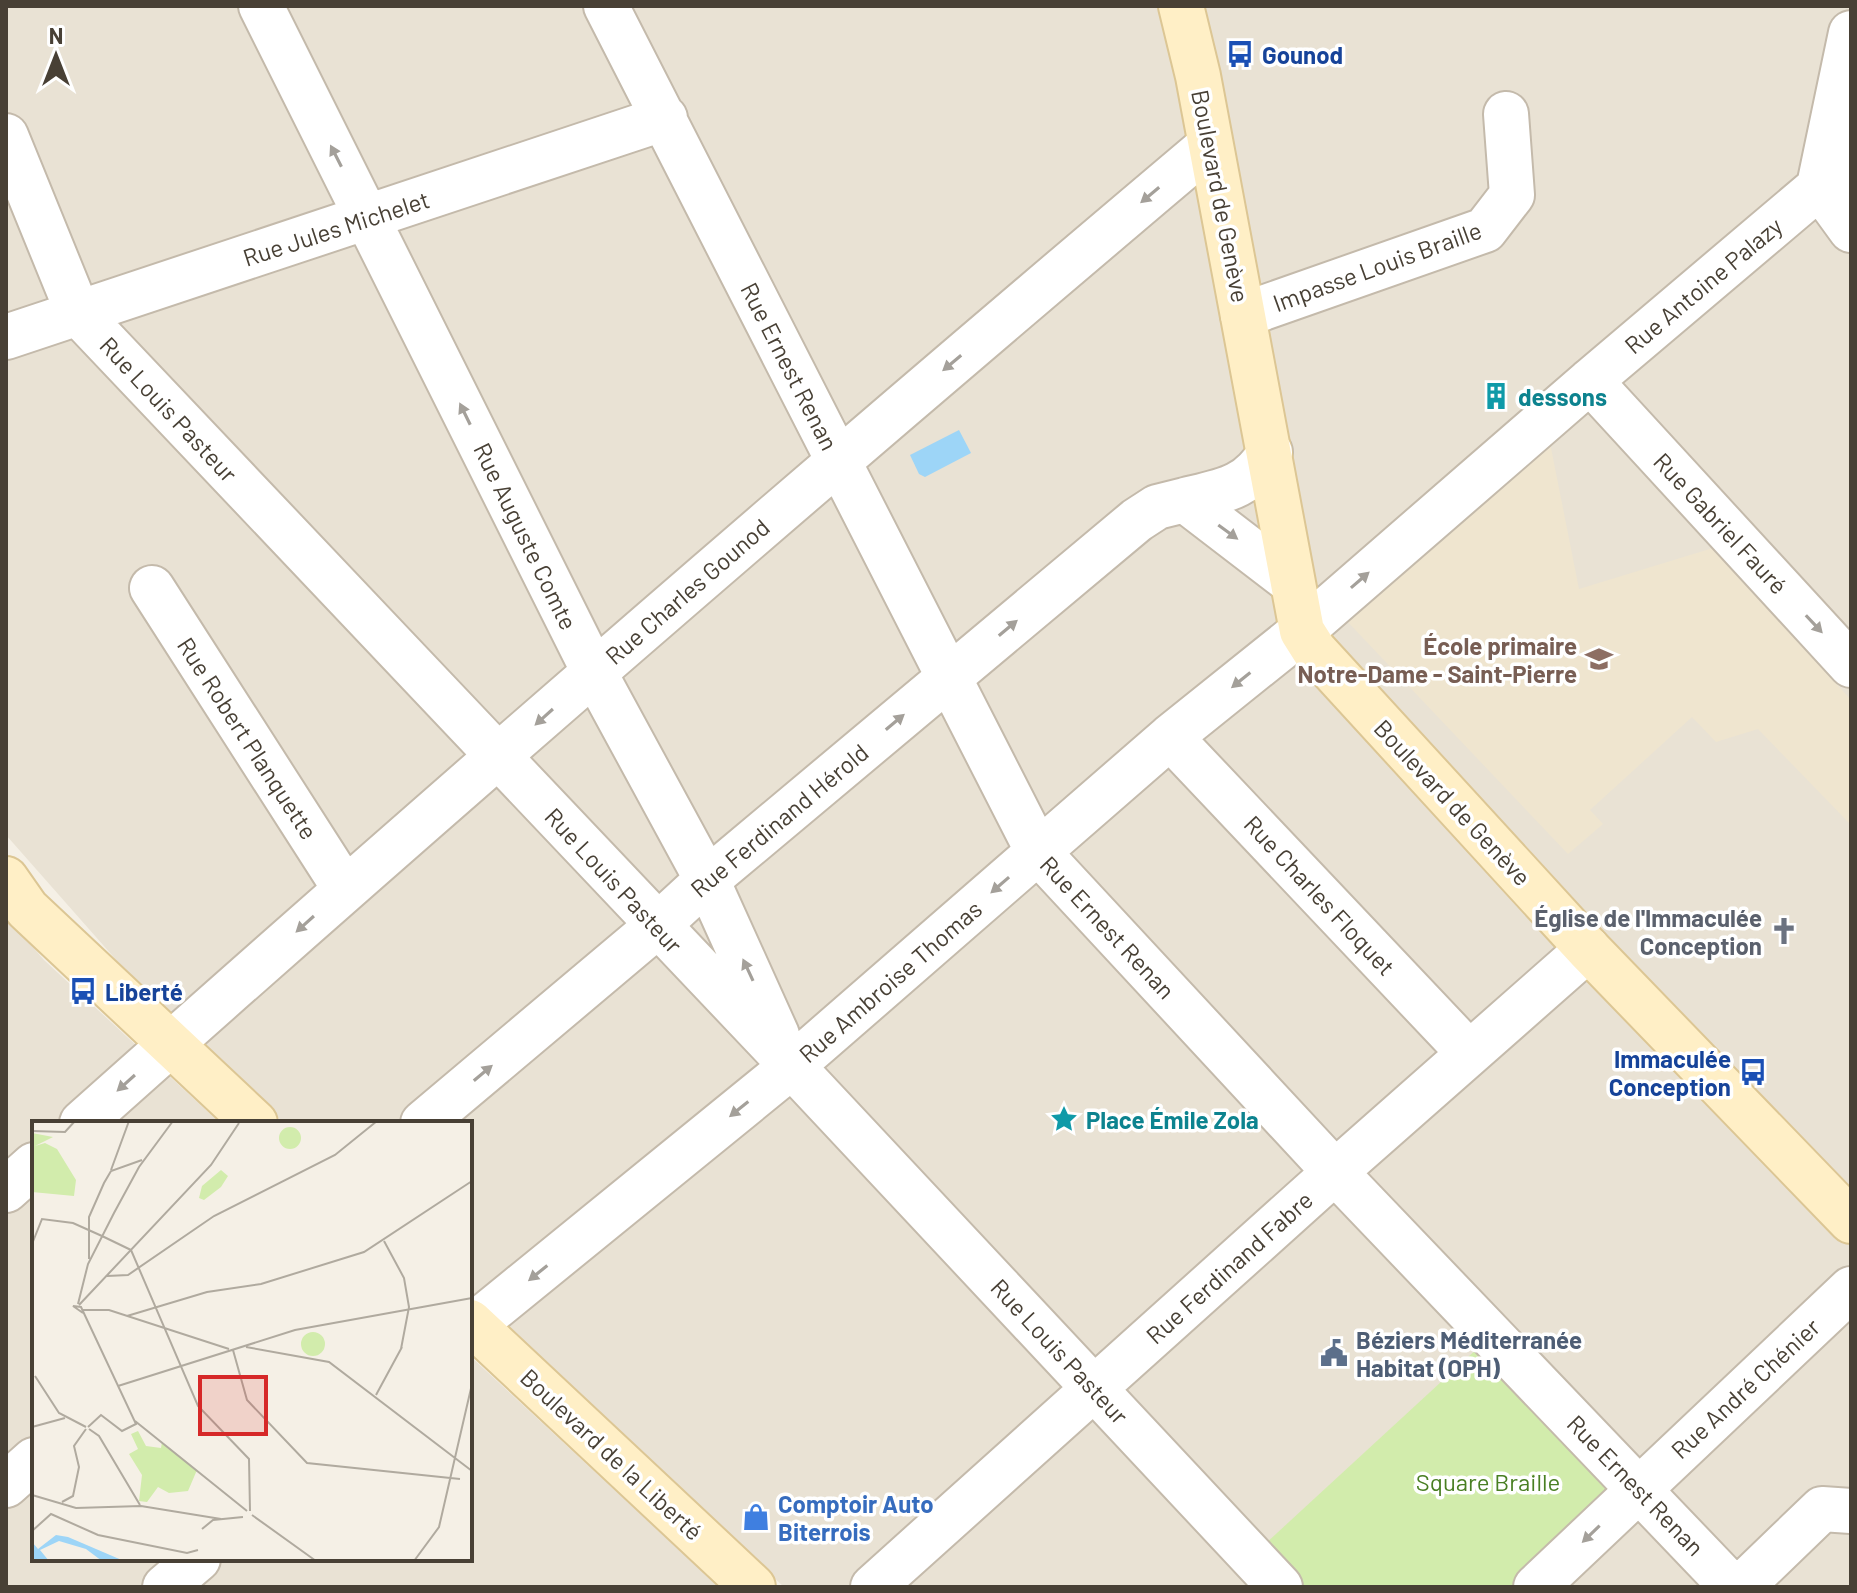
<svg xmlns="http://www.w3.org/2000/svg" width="1857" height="1593" font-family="Barlow,sans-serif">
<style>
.residential{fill:#e9e2d4}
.education{fill:#efe5cf}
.green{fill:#d2ecac}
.water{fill:#9dd5f7}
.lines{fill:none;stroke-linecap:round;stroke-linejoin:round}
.street-casing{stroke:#c4baab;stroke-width:48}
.secondary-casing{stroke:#dcc694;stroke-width:48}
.street{stroke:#fff;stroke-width:44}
.secondary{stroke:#ffefc6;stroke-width:44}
.oneway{fill:#a4a09a}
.labels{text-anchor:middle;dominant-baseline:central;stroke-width:7;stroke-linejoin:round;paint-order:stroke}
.transit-label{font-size:24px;font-weight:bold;fill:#164399;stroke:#fff;text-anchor:start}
.street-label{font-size:24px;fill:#484035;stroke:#fff}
.culture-label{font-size:24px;font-weight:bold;fill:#0d838f;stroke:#fff;text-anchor:start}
.education-label{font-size:24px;font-weight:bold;fill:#785e54;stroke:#fff;text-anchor:end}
.worship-label{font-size:24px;font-weight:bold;fill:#5b616d;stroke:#fff;text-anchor:end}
.service-label{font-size:24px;font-weight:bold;fill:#4e5e75;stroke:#fff;text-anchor:start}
.park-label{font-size:24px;fill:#497f23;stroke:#fff}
.shop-label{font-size:24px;font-weight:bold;fill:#366cbe;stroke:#fff;text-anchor:start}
.inset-road{fill:none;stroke:#b0aa9f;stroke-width:2}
.view{fill:#d62828;fill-opacity:0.15;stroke:#d62828;stroke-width:4}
.inset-edge{fill:none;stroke:#484035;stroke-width:4}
</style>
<rect width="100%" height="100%" fill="#f5f0e6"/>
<path class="residential" d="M 6,6 L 1851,6 L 1851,1587 L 784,1587 L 470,1296 L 470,1123 L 284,1123 L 148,996 L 6,835 Z
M 6,916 L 44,960 L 220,1123 L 34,1123 L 34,1559 L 470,1559 L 470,1356 L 719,1587 L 6,1587 Z"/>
<path class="education" d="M 1550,443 L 1579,589 L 1713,548 L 1851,700 L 1851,825 L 1758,729 L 1716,742 L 1692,717 L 1590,810 L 1603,824 L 1568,854 L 1344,618 Z"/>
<path class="green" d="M 1492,1335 L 1640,1488 L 1536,1587 L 1280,1587 L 1252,1556 Z"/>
<path class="water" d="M 959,430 L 971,453 L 925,477 L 919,474 L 910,455 Z"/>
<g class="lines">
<g class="street-casing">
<path id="street" d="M 261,6 L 594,672 L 707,880 L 777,1035
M 606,6 L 1038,852 L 1335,1172 L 1732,1587
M 1851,33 L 1819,186 L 1851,230
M 6,136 L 78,313 L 792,1066 L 1280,1587
M 1243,315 L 1485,230 L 1512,195 L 1506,114
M 6,337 L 665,118
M 1590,381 L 1851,665
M 1185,500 C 1223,491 1249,488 1270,452
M 152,588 L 345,889
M 1170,737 L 1469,1053
M 82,1123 C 453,792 830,466 1210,145
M 423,1123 L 657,926 L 707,880 L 1137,520 L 1157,507 L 1185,500 L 1292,582
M 6,1190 L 34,1165
M 470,1328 L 792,1066 L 1170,737 L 1302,631 L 1590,381 L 1851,160
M 6,1485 L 34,1460
M 165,1587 L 198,1559
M 873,1587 L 1335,1172 L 1588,949
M 1536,1587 L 1851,1289
M 1741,1587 L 1822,1509 L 1851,1511"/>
</g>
<g class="secondary-casing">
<path id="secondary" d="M 1181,6 L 1198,76 L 1302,631 L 1314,650 L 1588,949 L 1851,1221
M 6,879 L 27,909 L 255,1123
M 470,1322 L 753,1587"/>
</g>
<use href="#street" class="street"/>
<use href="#secondary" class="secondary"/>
</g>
<defs><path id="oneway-solid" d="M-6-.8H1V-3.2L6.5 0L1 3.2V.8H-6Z" transform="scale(2)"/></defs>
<g class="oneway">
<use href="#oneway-solid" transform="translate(336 156) rotate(-117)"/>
<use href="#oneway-solid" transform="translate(1150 195) rotate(140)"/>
<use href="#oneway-solid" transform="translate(952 363) rotate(140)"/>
<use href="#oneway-solid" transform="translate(465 414) rotate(-116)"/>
<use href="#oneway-solid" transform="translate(1228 532) rotate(36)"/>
<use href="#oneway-solid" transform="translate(1360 580) rotate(-41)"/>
<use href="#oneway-solid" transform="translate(1814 624) rotate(47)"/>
<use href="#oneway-solid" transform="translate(1008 628) rotate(-40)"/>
<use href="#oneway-solid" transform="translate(1241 680) rotate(141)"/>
<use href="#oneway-solid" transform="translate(544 717) rotate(138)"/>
<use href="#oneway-solid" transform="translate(895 722) rotate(-40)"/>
<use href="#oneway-solid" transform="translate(1000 885) rotate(139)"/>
<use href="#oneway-solid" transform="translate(305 924) rotate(138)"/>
<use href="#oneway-solid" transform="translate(748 970) rotate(-115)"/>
<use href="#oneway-solid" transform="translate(483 1073) rotate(-40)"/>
<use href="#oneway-solid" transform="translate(126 1083) rotate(138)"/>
<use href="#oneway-solid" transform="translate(739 1109) rotate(141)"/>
<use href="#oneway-solid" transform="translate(538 1273) rotate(141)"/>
<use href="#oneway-solid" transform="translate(1591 1534) rotate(136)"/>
</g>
<defs>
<g id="bus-bare" transform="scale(2.16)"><path d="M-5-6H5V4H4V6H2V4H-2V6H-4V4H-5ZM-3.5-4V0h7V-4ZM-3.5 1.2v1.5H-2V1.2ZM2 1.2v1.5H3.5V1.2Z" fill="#1a4fb4" stroke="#fff" stroke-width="2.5" paint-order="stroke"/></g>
<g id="building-bare" transform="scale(2.16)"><path d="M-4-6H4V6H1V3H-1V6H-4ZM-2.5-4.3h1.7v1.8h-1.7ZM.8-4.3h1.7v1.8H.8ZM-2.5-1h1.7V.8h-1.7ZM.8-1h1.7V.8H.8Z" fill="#0f9aa8" stroke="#fff" stroke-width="2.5" paint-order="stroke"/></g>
<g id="school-bare" transform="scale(2.16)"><path d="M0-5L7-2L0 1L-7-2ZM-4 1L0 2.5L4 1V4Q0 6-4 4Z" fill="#8d6e63" stroke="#fff" stroke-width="2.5" paint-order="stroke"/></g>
<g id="church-bare" transform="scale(2.16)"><path d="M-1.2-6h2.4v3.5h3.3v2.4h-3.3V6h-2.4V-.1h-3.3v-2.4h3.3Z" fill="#6b7280" stroke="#fff" stroke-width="2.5" paint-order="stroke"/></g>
<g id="sight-bare" transform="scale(2.16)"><path d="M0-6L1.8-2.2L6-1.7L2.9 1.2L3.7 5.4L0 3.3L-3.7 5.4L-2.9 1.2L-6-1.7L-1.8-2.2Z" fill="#0f9aa8" stroke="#fff" stroke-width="2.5" paint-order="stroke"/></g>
<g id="civic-bare" transform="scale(2.16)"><path d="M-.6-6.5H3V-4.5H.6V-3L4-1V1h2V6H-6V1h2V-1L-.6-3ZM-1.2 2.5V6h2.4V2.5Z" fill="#5c6f8a" stroke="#fff" stroke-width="2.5" paint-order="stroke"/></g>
<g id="shop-bare" transform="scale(2.16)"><path d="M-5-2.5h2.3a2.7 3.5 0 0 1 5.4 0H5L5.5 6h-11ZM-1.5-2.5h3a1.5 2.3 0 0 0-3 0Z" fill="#3f7fe0" stroke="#fff" stroke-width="2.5" paint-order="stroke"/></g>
</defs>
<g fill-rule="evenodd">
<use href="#bus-bare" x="1240" y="54"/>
<use href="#building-bare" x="1496" y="396"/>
<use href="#school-bare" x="1599" y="659"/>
<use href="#church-bare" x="1784" y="931"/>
<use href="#bus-bare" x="83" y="991"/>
<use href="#bus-bare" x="1753" y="1072"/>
<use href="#sight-bare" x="1064" y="1119"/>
<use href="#civic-bare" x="1334" y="1353"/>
<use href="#shop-bare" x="756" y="1517"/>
</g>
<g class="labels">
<g class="transit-label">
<text x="1262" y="54">Gounod</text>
<text x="105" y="991">Liberté</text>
<text x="1731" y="1058" text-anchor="end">Immaculée<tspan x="1731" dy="28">Conception</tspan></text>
</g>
<g class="street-label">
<text transform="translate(1221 196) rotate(79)">Boulevard de Genève</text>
<text transform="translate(336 228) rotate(-18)">Rue Jules Michelet</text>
<text transform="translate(1377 266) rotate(-20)">Impasse Louis Braille</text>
<text transform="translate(1703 285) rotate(-40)">Rue Antoine Palazy</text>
<text transform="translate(790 366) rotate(63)">Rue Ernest Renan</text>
<text transform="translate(169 409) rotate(47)">Rue Louis Pasteur</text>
<text transform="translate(1721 523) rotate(47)">Rue Gabriel Fauré</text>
<text transform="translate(526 536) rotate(64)">Rue Auguste Comte</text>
<text transform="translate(687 591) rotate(-41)">Rue Charles Gounod</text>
<text transform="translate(248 738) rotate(57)">Rue Robert Planquette</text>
<text transform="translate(1453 802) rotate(47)">Boulevard de Genève</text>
<text transform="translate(779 820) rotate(-40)">Rue Ferdinand Hérold</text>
<text transform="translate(614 880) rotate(47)">Rue Louis Pasteur</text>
<text transform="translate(1320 895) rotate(47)">Rue Charles Floquet</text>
<text transform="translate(1108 927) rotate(47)">Rue Ernest Renan</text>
<text transform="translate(890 981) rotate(-41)">Rue Ambroise Thomas</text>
<text transform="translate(1229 1267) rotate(-42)">Rue Ferdinand Fabre</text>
<text transform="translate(1060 1351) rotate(47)">Rue Louis Pasteur</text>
<text transform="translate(1745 1388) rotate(-43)">Rue André Chénier</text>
<text transform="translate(612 1454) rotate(43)">Boulevard de la Liberté</text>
<text transform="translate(1636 1485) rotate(46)">Rue Ernest Renan</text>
</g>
<g class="culture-label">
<text x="1518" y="396">dessons</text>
<text x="1086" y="1119">Place Émile Zola</text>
</g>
<g class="education-label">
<text x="1577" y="645">École primaire<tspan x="1577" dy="28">Notre-Dame - Saint-Pierre</tspan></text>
</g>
<g class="worship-label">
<text x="1762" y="917">Église de l'Immaculée<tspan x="1762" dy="28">Conception</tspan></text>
</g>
<g class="service-label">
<text x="1356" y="1339">Béziers Méditerranée<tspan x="1356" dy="28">Habitat (OPH)</tspan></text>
</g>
<g class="park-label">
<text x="1488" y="1481">Square Braille</text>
</g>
<g class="shop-label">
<text x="778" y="1503">Comptoir Auto<tspan x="778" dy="28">Biterrois</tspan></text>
</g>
</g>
<g transform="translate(32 1121)">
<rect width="440" height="440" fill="#f5f0e6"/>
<path d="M247 17a11 11 0 1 1 22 0a11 11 0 1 1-22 0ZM 0,12 L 21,16 L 3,25 L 13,22 L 25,28 L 44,59 L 42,75 L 0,71 ZM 189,49 L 196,55 L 189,66 L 172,79 L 167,77 L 170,65 ZM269 223a12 12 0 1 1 24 0a12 12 0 1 1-24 0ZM 106,310 L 114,325 L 129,327 L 130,321 L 165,349 L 156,370 L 137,372 L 126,366 L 115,381 L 107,380 L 110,354 L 97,333 L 106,328 L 99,313 Z" fill="#d2ecac"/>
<path d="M 24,414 L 36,416 L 92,440 L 70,440 L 54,428 L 27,420 L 8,429 L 17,440 L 0,440 L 0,421 L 6,428 Z" fill="#9dd5f7"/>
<path class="inset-road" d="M 0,10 L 33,11 L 43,0M 79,49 L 97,0M 70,115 L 99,129M 352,120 L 372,157 L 377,186 L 369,228M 0,123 L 10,98 L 41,102 L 70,115M 99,129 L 166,285 L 217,338 L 218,390M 57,138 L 57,96 L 72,62 L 79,50 L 110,39M 75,155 L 96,154 L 182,95 L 303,34 L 345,0M 46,183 L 56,143 L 82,92 L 107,46 L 141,0M 47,184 L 179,44 L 207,2M 50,189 L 77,189 L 197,228M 51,192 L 41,185 L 49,186 L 104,303 L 90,310 L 69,294 L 56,306M 95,195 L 175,171 L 229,163 L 332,131 L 440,60M 214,226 L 297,241 L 440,350M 201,229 L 215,279 L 275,342 L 428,358M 3,255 L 27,292 L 54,306M 86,265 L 263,209 L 440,177M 344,274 L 370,226M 103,300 L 215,390M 0,306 L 33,297M 57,308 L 67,315 L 108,384M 0,374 L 44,387 L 109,385 L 189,398M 30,381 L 41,375 L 47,346 L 42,325 L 54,308M 220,394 L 284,440M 170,408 L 181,399 L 211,396M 0,410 L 19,393 L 66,414 L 155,432 L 166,429M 382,440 L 407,406 L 440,263"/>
<path class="view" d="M 168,256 L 234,256 L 234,313 L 168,313 Z"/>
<rect width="440" height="440" class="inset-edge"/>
</g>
<rect width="1857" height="1593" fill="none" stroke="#484035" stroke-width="16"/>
<g transform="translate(56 56)" stroke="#ffffff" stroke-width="6" paint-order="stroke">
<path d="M0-6L14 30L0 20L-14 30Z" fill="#484035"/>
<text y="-12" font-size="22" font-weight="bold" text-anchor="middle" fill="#484035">N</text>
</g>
</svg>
